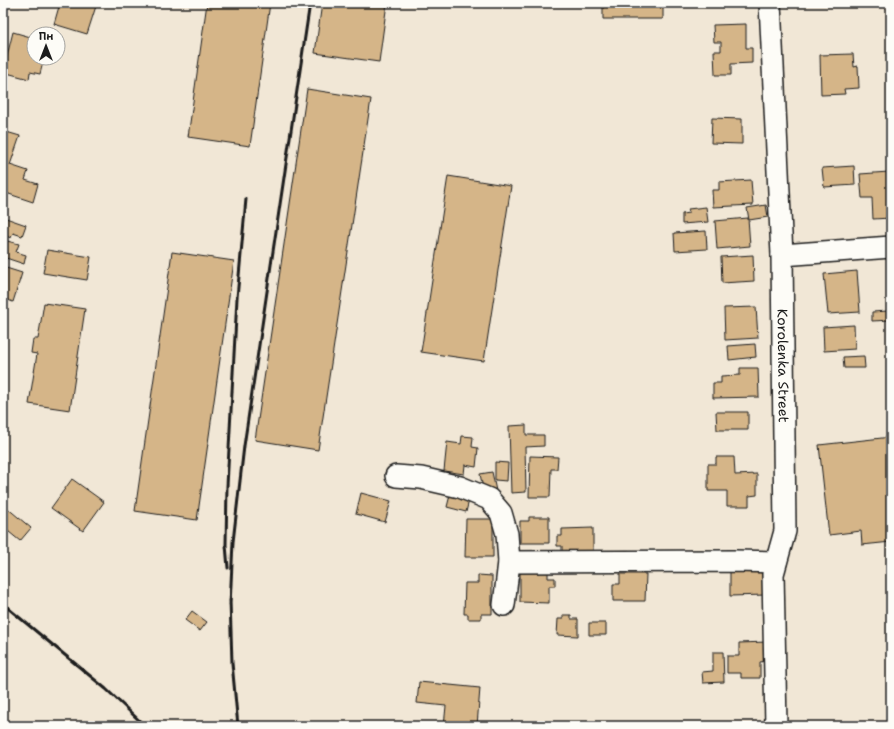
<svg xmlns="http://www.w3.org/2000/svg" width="894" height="729" font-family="'Shantell Sans',sans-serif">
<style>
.building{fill:#d5b588;stroke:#1c1c1c}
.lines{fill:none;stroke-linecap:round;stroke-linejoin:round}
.minor-casing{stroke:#1c1c1c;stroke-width:24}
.minor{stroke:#fdfcf7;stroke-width:21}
.rail{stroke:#1c1c1c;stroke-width:3}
.labels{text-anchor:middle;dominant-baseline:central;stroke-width:4;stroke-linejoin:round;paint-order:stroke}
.street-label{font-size:14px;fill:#1c1c1c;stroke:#fdfcf7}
</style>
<rect width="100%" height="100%" fill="#f1e7d6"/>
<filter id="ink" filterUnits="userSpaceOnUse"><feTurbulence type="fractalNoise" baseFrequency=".025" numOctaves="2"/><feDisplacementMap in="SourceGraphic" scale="8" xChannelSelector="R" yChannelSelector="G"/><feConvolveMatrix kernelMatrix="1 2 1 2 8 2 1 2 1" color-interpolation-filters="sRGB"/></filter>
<g filter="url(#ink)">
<path class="building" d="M 60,3 L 97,3 L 87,34 L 54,24 Z
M 207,3 L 270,3 L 250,146 L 188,137 Z
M 322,3 L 387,3 L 379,62 L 315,53 Z
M 603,3 L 663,3 L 663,19 L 603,19 Z
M 746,24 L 746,48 L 752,48 L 752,63 L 731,64 L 731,75 L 715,75 L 714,51 L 721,51 L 721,42 L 714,42 L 713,25 Z
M 13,32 L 34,38 L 34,58 L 44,58 L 40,74 L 30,72 L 29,79 L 3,72 Z
M 853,54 L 854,67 L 858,66 L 859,88 L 844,89 L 845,94 L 821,95 L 820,55 Z
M 307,89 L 371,99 L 318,450 L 255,440 Z
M 712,118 L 742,119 L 742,144 L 711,143 Z
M 3,131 L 20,136 L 10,165 L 28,171 L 25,180 L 38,184 L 33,202 L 3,192 Z
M 854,166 L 855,185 L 824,187 L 822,168 Z
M 889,172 L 890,181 L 891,181 L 891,218 L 873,219 L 872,198 L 862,198 L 860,174 Z
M 448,176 L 511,186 L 484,361 L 421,352 Z
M 751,180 L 753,205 L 713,207 L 712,190 L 719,190 L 719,182 Z
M 766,205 L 768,217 L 749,220 L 747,208 Z
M 706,207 L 708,222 L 682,224 L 682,214 L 689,213 L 688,209 Z
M 3,217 L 26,225 L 22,236 L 13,233 L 11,238 L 3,235 L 4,227 L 3,226 Z
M 748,218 L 750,246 L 717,249 L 715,221 Z
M 706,231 L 707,249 L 675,251 L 674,233 Z
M 3,240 L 19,244 L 16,252 L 26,255 L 24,264 L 3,257 Z
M 47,250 L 91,257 L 87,280 L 43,273 Z
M 172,252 L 234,261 L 197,520 L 135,511 Z
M 753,255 L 754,281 L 722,283 L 721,257 Z
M 3,267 L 22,273 L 13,302 L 3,298 Z
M 857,271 L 860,312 L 828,314 L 824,274 Z
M 44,303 L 85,309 L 70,410 L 29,404 L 37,354 L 31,353 L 33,339 L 38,339 Z
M 888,304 L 891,304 L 891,320 L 872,321 L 872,312 L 888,311 Z
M 756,307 L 758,338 L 725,340 L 724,308 Z
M 854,325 L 855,349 L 824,351 L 823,327 Z
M 755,344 L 756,357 L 729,360 L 728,346 Z
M 864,356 L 865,368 L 844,368 L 843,357 Z
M 740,368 L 758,368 L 759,397 L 713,398 L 713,383 L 721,383 L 721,376 L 740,375 Z
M 716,412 L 748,412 L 748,430 L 717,430 Z
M 526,425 L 526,435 L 544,435 L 544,446 L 525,447 L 526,492 L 511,493 L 509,426 Z
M 462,436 L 473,437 L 472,447 L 478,448 L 476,467 L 465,465 L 464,474 L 444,471 L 447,442 L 461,444 Z
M 891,437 L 891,542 L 862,545 L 861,531 L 829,535 L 819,445 Z
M 530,456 L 558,457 L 557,469 L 551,469 L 550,497 L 529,497 Z
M 716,457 L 734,457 L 735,475 L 757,474 L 757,495 L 749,496 L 749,506 L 727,506 L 727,491 L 708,491 L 708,464 L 716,464 Z
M 495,462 L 508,463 L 507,481 L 495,480 Z
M 492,472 L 496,491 L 484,493 L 480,474 Z
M 72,479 L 104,502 L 83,531 L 51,508 Z
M 361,493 L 391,501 L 385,522 L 356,514 Z
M 450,495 L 469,500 L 466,512 L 447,507 Z
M 6,507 L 31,528 L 20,541 L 3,527 L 3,510 Z
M 529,517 L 549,517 L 549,543 L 520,543 L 520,521 L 529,521 Z
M 466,519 L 493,519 L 493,557 L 465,557 Z
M 593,528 L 593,555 L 562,559 L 562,546 L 557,546 L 557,536 L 562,536 L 562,529 Z
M 764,570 L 765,595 L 730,596 L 730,571 Z
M 520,572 L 548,572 L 548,578 L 555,578 L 555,586 L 549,586 L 549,603 L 520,602 Z
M 620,574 L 646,574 L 645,601 L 613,601 L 613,584 L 620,584 Z
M 478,575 L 492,576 L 492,614 L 481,614 L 481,619 L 468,619 L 468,614 L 464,614 L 465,583 L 478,583 Z
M 192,611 L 207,622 L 200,631 L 185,620 Z
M 563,615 L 571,615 L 571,619 L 578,619 L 578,636 L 557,635 L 558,619 L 563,619 Z
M 589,623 L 606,623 L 606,635 L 589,635 Z
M 767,642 L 767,661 L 760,662 L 760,678 L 741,678 L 741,673 L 727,673 L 727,656 L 739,656 L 739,643 Z
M 713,652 L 723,652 L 724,682 L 703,683 L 702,672 L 713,671 Z
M 419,682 L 480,688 L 477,726 L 444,726 L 446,706 L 417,703 Z"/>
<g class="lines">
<g class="minor-casing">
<g id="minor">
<path id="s1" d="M 770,3 L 782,255 L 785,531 L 773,574 L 776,726"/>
<path d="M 782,255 L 891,247"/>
<path d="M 396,476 L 421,478 L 460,487 L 489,499 L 501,513 L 507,534 L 509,562 L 504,605"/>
<path d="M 509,562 L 735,561 L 776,562"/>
</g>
</g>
<use href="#minor" class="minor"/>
<path class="rail" d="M 228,568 L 226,545 L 227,486 L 237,298 L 246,199
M 230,600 L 232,663 L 238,726
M 3,604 L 106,689 L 145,726
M 230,605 L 233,542 L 244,446 L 310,3"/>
</g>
</g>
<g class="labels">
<g class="street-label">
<text stroke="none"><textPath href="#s1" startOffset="363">Korolenka Street</textPath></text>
</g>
</g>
<rect width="894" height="729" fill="none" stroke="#fdfcf7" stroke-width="16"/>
<rect x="8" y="8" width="878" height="713" fill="none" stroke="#1c1c1c" stroke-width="1.5" filter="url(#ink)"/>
<g transform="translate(46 46)"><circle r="19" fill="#fdfcf7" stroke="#a3a29f"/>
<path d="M0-3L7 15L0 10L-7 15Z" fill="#1c1c1c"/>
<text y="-6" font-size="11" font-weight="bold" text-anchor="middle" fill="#1c1c1c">Пн</text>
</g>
</svg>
